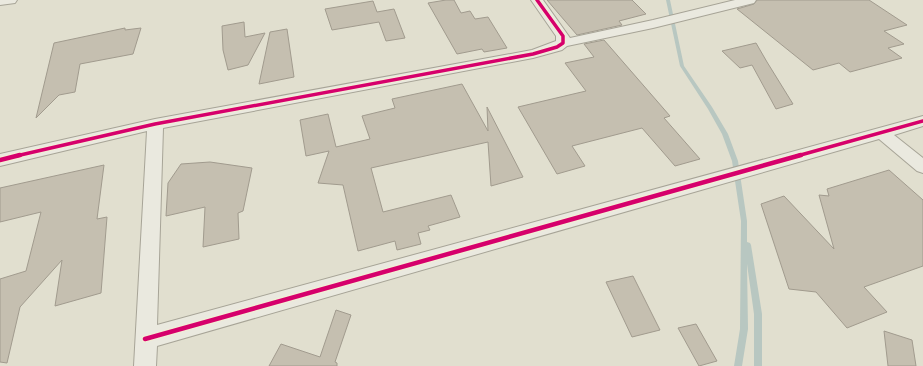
<svg xmlns="http://www.w3.org/2000/svg" width="923" height="366" font-family="'Playfair Display',serif">
<style>
.lines{fill:none;stroke-linecap:round;stroke-linejoin:round}
.stream{fill:#b8c7c1;fill-rule:evenodd}
.building{fill:#c5bfb0;stroke:#a19b8e}
.minor-casing{stroke:#a7a497;stroke-width:2}
.minor{fill:#eae9df;fill-rule:evenodd}
.cycleway-far1-casing{stroke:#f2eed5;stroke-width:5.5}
.cycleway-casing{stroke:#f2eed5;stroke-width:7}
.cycleway-far1{stroke:#d6006c;stroke-width:3.5}
.cycleway{stroke:#d6006c;stroke-width:4.5}
</style>
<rect width="100%" height="100%" fill="#e1dfcf"/>
<g class="lines">
<path class="stream" d="M 666,0 L 670,0 L 684,66 L 712,107 L 728,134 L 738,161 L 747,221 L 747,242 L 750,243 L 751,245 L 762,314 L 762,366 L 754,366 L 754,314 L 747,264 L 748,329 L 742,366 L 734,366 L 740,329 L 741,221 L 732,161 L 722,134 L 708,109 L 680,66 Z"/>
</g>
<path class="building" d="M 446,0 L 454,0 L 461,13 L 470,11 L 475,19 L 488,17 L 507,48 L 484,52 L 482,49 L 457,54 L 428,3 Z
M 547,0 L 632,0 L 646,14 L 619,21 L 622,25 L 577,35 Z
M 757,0 L 869,0 L 907,25 L 884,31 L 904,44 L 888,48 L 902,58 L 850,72 L 839,63 L 813,70 L 737,9 L 754,4 Z
M 373,1 L 377,12 L 394,9 L 405,38 L 386,41 L 379,22 L 332,30 L 325,9 Z
M 244,22 L 245,37 L 265,33 L 248,65 L 228,70 L 223,50 L 222,26 Z
M 125,28 L 125,30 L 141,28 L 133,54 L 80,64 L 75,92 L 59,95 L 36,118 L 54,43 Z
M 287,29 L 294,77 L 259,84 L 270,32 Z
M 604,40 L 670,116 L 664,118 L 700,159 L 675,166 L 642,128 L 572,146 L 585,166 L 557,174 L 518,107 L 586,91 L 565,63 L 594,57 L 584,44 Z
M 756,43 L 767,62 L 793,104 L 776,109 L 752,65 L 740,68 L 722,51 Z
M 462,84 L 488,131 L 487,107 L 523,177 L 491,186 L 488,142 L 371,168 L 383,212 L 451,195 L 460,217 L 428,226 L 430,230 L 418,233 L 421,244 L 397,250 L 395,241 L 358,251 L 343,185 L 318,183 L 329,151 L 306,156 L 300,120 L 328,114 L 336,147 L 370,139 L 362,116 L 395,108 L 392,99 Z
M 210,162 L 252,168 L 243,211 L 238,213 L 239,239 L 203,247 L 205,207 L 166,216 L 168,183 L 181,164 Z
M 104,165 L 97,219 L 107,217 L 101,293 L 55,306 L 62,260 L 20,307 L 7,363 L 0,362 L 0,279 L 26,271 L 41,212 L 0,222 L 0,188 Z
M 889,170 L 923,200 L 923,266 L 864,287 L 887,312 L 847,328 L 816,292 L 789,289 L 761,204 L 784,196 L 834,249 L 819,195 L 829,196 L 827,189 Z
M 633,276 L 660,330 L 632,337 L 606,282 Z
M 336,310 L 351,315 L 335,362 L 337,363 L 337,366 L 269,366 L 281,344 L 320,357 Z
M 696,324 L 717,361 L 699,366 L 678,328 Z
M 884,331 L 912,340 L 916,366 L 888,366 Z"/>
<g class="lines">
<g class="minor-casing">
<path id="minor" d="M 0,0 L 17,0 L 15,3 L 0,5 Z
M 531,0 L 543,0 L 570,38 L 653,20 L 735,0 L 756,0 L 754,3 L 653,28 L 567,46 L 562,50 L 533,58 L 163,128 L 157,325 L 923,116 L 923,126 L 894,135 L 923,158 L 923,173 L 917,171 L 879,139 L 157,346 L 156,366 L 134,366 L 147,131 L 0,166 L 0,154 L 155,119 L 532,50 L 556,41 L 556,36 Z"/>
</g>
<use href="#minor" class="minor"/>
<g class="cycleway-far1-casing">
<path id="cycleway-far1" d="M 16,156 L 155,124 L 533,54 L 557,47 L 563,43 L 563,36 L 537,0
M 797,156 L 923,121"/>
</g>
<g class="cycleway-casing">
<path id="cycleway" d="M 0,160 L 20,155
M 145,339 L 801,155"/>
</g>
<use href="#cycleway-far1" class="cycleway-far1"/>
<use href="#cycleway" class="cycleway"/>
</g>
</svg>
